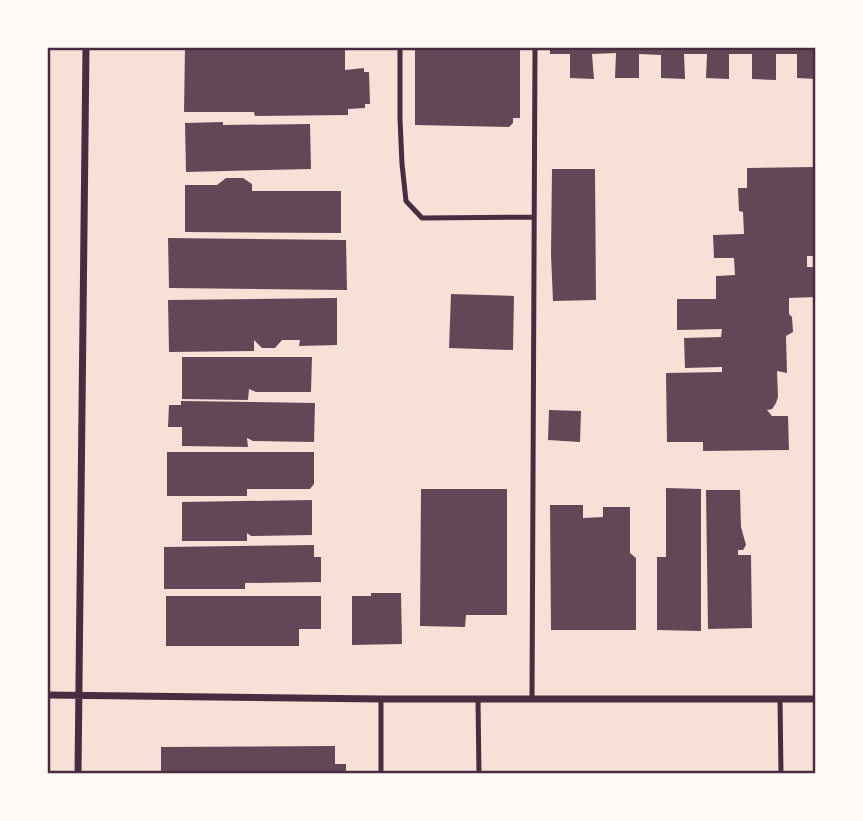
<svg xmlns="http://www.w3.org/2000/svg" width="863" height="821" font-family="Ubuntu,sans-serif">
<style>
.building{fill:#644757}
.lines{fill:none;stroke-linecap:round;stroke-linejoin:round}
.service{stroke:#4a2c40;stroke-width:5}
.minor{stroke:#4a2c40;stroke-width:7}
.neatline{fill:none;stroke:#4a2c40;stroke-width:2.5}
</style>
<rect width="100%" height="100%" fill="#f7e1d7"/>
<path class="building" d="M 185,47 L 345,47 L 345,70 L 364,68 L 364,72 L 369,72 L 370,104 L 365,104 L 365,108 L 348,109 L 348,115 L 255,116 L 254,112 L 184,112 Z
M 415,47 L 520,47 L 520,118 L 513,118 L 513,123 L 509,127 L 415,125 Z
M 550,47 L 816,47 L 816,79 L 797,78 L 797,54 L 776,54 L 776,80 L 752,79 L 752,54 L 729,54 L 729,79 L 706,78 L 707,54 L 684,54 L 685,79 L 661,78 L 661,55 L 639,54 L 639,78 L 615,78 L 616,53 L 592,54 L 594,79 L 570,78 L 570,54 L 550,54 Z
M 223,122 L 223,125 L 310,124 L 311,169 L 186,172 L 185,123 Z
M 816,167 L 816,256 L 807,256 L 807,267 L 816,267 L 816,297 L 789,298 L 789,314 L 792,317 L 793,332 L 786,336 L 787,373 L 777,371 L 778,397 L 776,403 L 772,409 L 767,410 L 772,416 L 788,416 L 789,450 L 703,451 L 703,442 L 667,442 L 666,373 L 722,372 L 722,367 L 685,368 L 684,338 L 721,337 L 722,329 L 677,330 L 677,299 L 716,299 L 716,276 L 735,275 L 734,258 L 714,258 L 713,235 L 744,234 L 743,212 L 739,211 L 738,188 L 747,188 L 747,168 Z
M 552,169 L 595,169 L 596,300 L 553,301 L 551,255 Z
M 226,178 L 243,178 L 252,184 L 252,191 L 341,191 L 341,233 L 185,232 L 185,185 L 217,185 Z
M 168,238 L 346,240 L 347,290 L 169,288 Z
M 451,294 L 514,296 L 513,350 L 449,348 Z
M 337,298 L 337,345 L 299,346 L 300,340 L 282,340 L 275,348 L 262,348 L 254,340 L 254,351 L 169,352 L 168,300 Z
M 182,357 L 312,357 L 311,392 L 256,392 L 249,389 L 248,400 L 182,399 Z
M 181,401 L 315,403 L 314,442 L 253,441 L 247,438 L 248,447 L 182,446 L 182,427 L 168,427 L 169,405 L 181,405 Z
M 549,410 L 581,411 L 580,442 L 548,440 Z
M 167,452 L 314,452 L 314,484 L 310,489 L 247,489 L 247,496 L 167,496 Z
M 666,488 L 701,489 L 701,631 L 657,630 L 657,557 L 666,557 Z
M 421,489 L 507,489 L 507,615 L 466,615 L 465,627 L 420,626 Z
M 706,490 L 740,490 L 741,527 L 746,545 L 743,550 L 738,550 L 738,555 L 751,555 L 752,628 L 708,629 Z
M 312,500 L 312,535 L 251,536 L 247,533 L 247,541 L 182,541 L 182,502 Z
M 550,505 L 583,505 L 583,518 L 603,517 L 603,507 L 630,507 L 630,553 L 636,558 L 636,630 L 551,630 Z
M 314,545 L 314,557 L 321,557 L 321,582 L 245,583 L 245,589 L 164,589 L 164,547 Z
M 371,593 L 401,593 L 402,644 L 352,645 L 352,596 L 371,596 Z
M 166,596 L 321,596 L 321,629 L 299,629 L 299,646 L 166,646 Z
M 335,746 L 335,764 L 346,764 L 346,774 L 161,774 L 161,747 Z"/>
<g class="lines">
<path class="service" d="M 400,47 L 400,119 L 402,164 L 406,201 L 422,218 L 534,217
M 478,699 L 479,774
M 532,699 L 535,47
M 780,699 L 781,774
M 381,774 L 381,699"/>
<path class="minor" d="M 47,695 L 381,699 L 816,699
M 78,774 L 86,47"/>
</g>
<rect width="863" height="821" fill="none" stroke="#fffaf5" stroke-width="98"/>
<rect x="49" y="49" width="765" height="723" class="neatline"/>
</svg>
